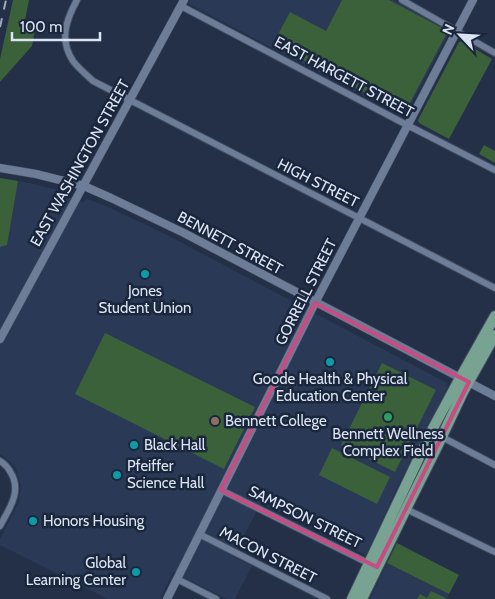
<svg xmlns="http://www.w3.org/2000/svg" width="495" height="599" font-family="Cabin,sans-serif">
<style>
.built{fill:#2a3a56}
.green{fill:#3a6139}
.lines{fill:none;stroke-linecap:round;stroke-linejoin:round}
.minor-casing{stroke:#424d60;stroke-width:8}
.tertiary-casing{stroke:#424d60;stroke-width:9}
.primary-casing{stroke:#424d60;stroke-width:12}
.minor{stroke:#6d7d97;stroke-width:6}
.tertiary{stroke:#6d7d97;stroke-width:8}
.primary{stroke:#78a392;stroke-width:10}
.rail{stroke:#a0aabc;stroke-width:2;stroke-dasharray:9 9;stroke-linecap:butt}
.marked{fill:none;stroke:#c84b81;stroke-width:4;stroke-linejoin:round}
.culture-dot{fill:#0f9aa8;stroke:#1a263c;stroke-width:2}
.leisure-dot{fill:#2e9e5b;stroke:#1a263c;stroke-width:2}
.education-dot{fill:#8d6e63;stroke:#1a263c;stroke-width:2}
.labels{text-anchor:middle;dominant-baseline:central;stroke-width:5;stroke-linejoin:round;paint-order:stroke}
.street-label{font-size:15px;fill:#dbe4f3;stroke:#1a263c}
.poi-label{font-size:15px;fill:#dbe4f3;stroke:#1a263c;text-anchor:start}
</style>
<rect width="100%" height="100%" fill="#233047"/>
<path class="built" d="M 190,0 L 394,0 L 449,32 L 449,33 L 404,117 L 191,5 L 189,3 Z
M 0,178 L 34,184 L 65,192 L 67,196 L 82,202 L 87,199 L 106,206 L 167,235 L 447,383 L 447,388 L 401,479 L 366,555 L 261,503 L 233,557 L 252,566 L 235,599 L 227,599 L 173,572 L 160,599 L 108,599 L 0,545 L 0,539 L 19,502 L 21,486 L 16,468 L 7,459 L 0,454 Z
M 387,563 L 449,594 L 447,599 L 370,599 Z"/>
<path class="green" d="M 13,0 L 29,0 L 25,20 L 35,30 L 32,46 L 0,82 L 0,59 Z
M 342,0 L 389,0 L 448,31 L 404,114 L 273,44 L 290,12 L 326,31 Z
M 462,41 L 492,59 L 449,139 L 419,123 L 418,120 L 459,42 Z
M 484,145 L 495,151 L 495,163 L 479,154 Z
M 0,178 L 18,181 L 7,245 L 0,247 Z
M 105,333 L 255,407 L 224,469 L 75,394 Z
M 382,363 L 436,390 L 395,472 L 341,445 Z
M 332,448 L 390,477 L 377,504 L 319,475 Z
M 397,543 L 459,575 L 449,594 L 387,563 Z
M 431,591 L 446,598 L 445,599 L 417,599 L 420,594 L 427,598 Z"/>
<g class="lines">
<g class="minor-casing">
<path id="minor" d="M 77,0 C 66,20 59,40 73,61 C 78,68 87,75 93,81 L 495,288
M 402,0 L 495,53
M 181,6 L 407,125 L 495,170
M 442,437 L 495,465
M 0,461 C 5,464 8,467 11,473 C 22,492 9,509 0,526
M 221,490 L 370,564
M 406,509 L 495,552
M 199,534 L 327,599
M 177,579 L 216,599"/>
</g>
<g class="tertiary-casing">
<path id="tertiary" d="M 0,168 L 36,174 L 84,186 L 111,198 L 184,233 L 495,396
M 0,339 L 184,0
M 167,599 L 315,303 L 473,0"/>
</g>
<g class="primary-casing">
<path id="primary" d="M 352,599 L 432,430 L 460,378 L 495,316
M 362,599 L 406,509 L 437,447 L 463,392 L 495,335"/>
</g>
<use href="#minor" class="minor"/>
<use href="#tertiary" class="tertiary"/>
<use href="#primary" class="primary"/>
<path class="rail" d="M 0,27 L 6,0"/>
</g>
<path class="marked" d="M 315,303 L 469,382 L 377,567 L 221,490 Z"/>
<g class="culture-dot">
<circle cx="145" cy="274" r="5"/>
<circle cx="330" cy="362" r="5"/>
<circle cx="134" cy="445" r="5"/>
<circle cx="117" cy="475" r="5"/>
<circle cx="33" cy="521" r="5"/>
<circle cx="136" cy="572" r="5"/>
</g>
<circle class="leisure-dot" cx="388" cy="417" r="5"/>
<circle class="education-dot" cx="215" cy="421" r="5"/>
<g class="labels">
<g class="street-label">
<text transform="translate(344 77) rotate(28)">EAST HARGETT STREET</text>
<text transform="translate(80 163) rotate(-61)">EAST WASHINGTON STREET</text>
<text transform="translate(318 183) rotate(27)">HIGH STREET</text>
<text transform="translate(230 243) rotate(28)">BENNETT STREET</text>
<text transform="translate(306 292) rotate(-63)">GORRELL STREET</text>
<text transform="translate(305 517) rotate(26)">SAMPSON STREET</text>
<text transform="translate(268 555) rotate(27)">MACON STREET</text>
</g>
<g class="poi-label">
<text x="145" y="291" text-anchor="middle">Jones<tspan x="145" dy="17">Student Union</tspan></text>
<text x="330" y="379" text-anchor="middle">Goode Health &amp; Physical<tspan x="330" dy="17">Education Center</tspan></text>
<text x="225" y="421">Bennett College</text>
<text x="388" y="434" text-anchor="middle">Bennett Wellness<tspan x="388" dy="17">Complex Field</tspan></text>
<text x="144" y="445">Black Hall</text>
<text x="127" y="466">Pfeiffer<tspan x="127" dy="17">Science Hall</tspan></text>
<text x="43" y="521">Honors Housing</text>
<text x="126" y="563" text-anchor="end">Global<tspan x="126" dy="17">Learning Center</tspan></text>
</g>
</g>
<g transform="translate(460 35) rotate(295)" stroke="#1a263c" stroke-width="4" paint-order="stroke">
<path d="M0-4L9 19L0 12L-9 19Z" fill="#dbe4f3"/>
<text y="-8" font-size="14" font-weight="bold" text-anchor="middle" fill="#dbe4f3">N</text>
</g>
<path d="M12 32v8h88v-8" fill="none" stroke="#dbe4f3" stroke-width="2.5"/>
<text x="20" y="32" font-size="15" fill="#dbe4f3" stroke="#1a263c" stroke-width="4" paint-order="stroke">100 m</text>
</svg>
